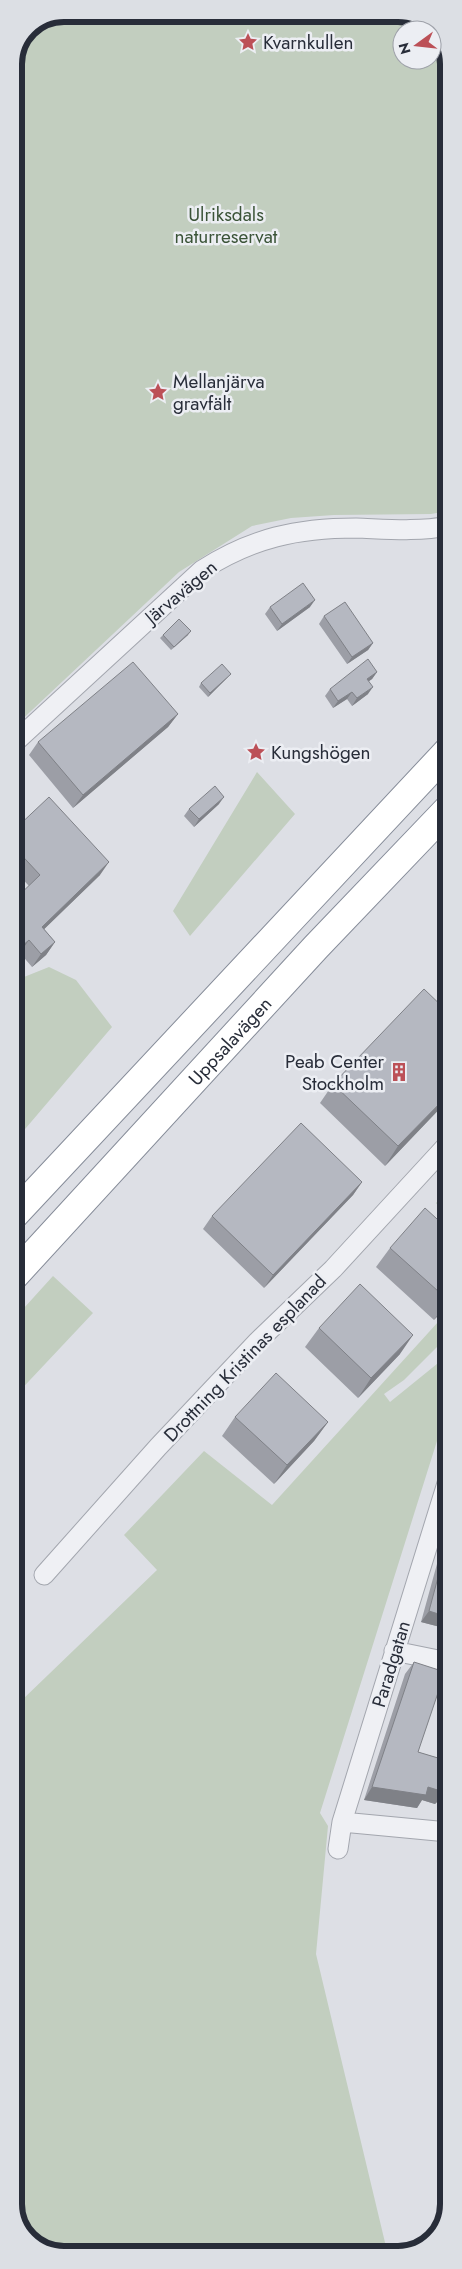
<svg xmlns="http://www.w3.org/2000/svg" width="462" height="2269" font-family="Jost,sans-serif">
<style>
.green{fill:#c2cebf;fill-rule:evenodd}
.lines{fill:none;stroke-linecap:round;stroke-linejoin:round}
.minor-casing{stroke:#a3a6ae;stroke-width:21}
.motorway-casing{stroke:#868c99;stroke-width:30}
.minor{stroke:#eff0f4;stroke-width:19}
.motorway{stroke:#fff;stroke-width:28}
.wall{fill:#9c9ea6}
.shaded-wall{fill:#7f8187}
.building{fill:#b5b8c1;stroke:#7f8187}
.labels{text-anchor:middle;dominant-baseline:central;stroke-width:5;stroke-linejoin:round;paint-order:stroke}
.poi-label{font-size:19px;fill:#282d39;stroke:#eceef3;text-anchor:start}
.park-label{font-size:19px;fill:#3a5337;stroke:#eceef3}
.street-label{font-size:19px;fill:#282d39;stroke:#eceef3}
.rim{fill:none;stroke:#282d39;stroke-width:6}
</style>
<rect width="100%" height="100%" fill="#dddfe5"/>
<path class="green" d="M 64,14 L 404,14 L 433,28 L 448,57 L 448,511 L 431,514 L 334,515 L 291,518 L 252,526 L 179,572 L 14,727 L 14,64 L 29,28 ZM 402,30 L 432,30 L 432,60 L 402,60 Z
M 257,772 L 295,814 L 190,936 L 173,911 Z
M 49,967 L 76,980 L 112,1027 L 14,1142 L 14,981 Z
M 448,1190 L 448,1219 L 436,1203 Z
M 53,1276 L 93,1313 L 14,1397 L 14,1319 Z
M 448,1311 L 448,1336 L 404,1380 L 384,1394 L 390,1402 L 448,1355 L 448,1406 L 320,1813 L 328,1826 L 316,1954 L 388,2255 L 58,2255 L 29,2241 L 14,2212 L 14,1694 L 21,1701 L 157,1570 L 124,1535 L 204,1451 L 272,1505 Z"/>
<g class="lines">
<g class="minor-casing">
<path id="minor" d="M 14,743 L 202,570 C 252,538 297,528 356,528 C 386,529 418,532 448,526
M 44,1575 L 158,1447 L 258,1341 L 333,1269 L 448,1144
M 394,1651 L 448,1662
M 342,1822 L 448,1832
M 338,1849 L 342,1822 L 448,1480"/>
</g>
<g class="motorway-casing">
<g id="motorway">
<path d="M 14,1215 L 448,751"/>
<path id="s1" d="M 14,1276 L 316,947 L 448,809"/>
</g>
</g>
<use href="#minor" class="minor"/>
<use href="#motorway" class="motorway"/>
</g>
<path class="wall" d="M 270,607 L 310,607 L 277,631 L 265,614 Z
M 324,616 L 373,643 L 368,650 L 347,664 L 319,624 Z
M 163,635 L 188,635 L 171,650 L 160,638 Z
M 377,672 L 372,679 L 369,681 L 368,694 L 352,706 L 347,699 L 333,708 L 325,696 L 330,689 Z
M 228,677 L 208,697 L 199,687 L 201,683 Z
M 178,714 L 168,727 L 73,808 L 29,755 L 38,742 Z
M 219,804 L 194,827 L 184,816 L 189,809 Z
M 14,830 L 100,875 L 44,929 L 55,942 L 46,955 L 32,967 L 20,953 L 29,886 L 14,870 Z
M 333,1084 L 448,1100 L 385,1166 L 320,1103 Z
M 362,1182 L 353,1195 L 264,1288 L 203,1229 L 212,1216 Z
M 448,1229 L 448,1305 L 434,1320 L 376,1267 L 390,1248 Z
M 319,1328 L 400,1354 L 358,1398 L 305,1347 Z
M 235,1417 L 328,1422 L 314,1441 L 274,1484 L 222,1436 Z
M 448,1524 L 448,1629 L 421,1622 Z
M 414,1662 L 418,1752 L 448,1761 L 448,1805 L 437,1802 L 435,1804 L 422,1800 L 417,1808 L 364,1800 L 405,1674 Z"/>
<path class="shaded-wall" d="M 315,600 L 310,607 L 277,631 L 282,624 Z
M 191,631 L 188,635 L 171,650 L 174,647 Z
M 373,643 L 368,650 L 347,664 L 352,657 Z
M 377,672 L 372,679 L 362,686 L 367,679 Z
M 231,674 L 208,697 L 210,693 Z
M 373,687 L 368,694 L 352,706 L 357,698 Z
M 352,692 L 347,699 L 333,708 L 338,701 Z
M 178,714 L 168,727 L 73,808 L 83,795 Z
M 224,797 L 219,804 L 194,827 L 199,819 Z
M 109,862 L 100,875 L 33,940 L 42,927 Z
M 29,940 L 20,953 L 14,958 L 14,953 Z
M 55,942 L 46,955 L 32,967 L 41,954 Z
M 448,1095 L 448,1100 L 385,1166 L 398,1146 Z
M 362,1182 L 353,1195 L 264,1288 L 273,1275 Z
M 448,1300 L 448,1305 L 434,1320 Z
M 413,1335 L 400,1354 L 358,1398 L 371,1378 Z
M 328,1422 L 314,1441 L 274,1484 L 287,1465 Z
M 429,1611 L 448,1617 L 448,1629 L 421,1622 Z
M 372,1787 L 428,1787 L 444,1790 L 448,1791 L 448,1805 L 437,1802 L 435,1804 L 422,1800 L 417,1808 L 364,1800 Z"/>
<path class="building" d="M 303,583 L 315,600 L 282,624 L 270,607 Z
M 345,602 L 373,643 L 352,657 L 324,616 Z
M 179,619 L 191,631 L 174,647 L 163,635 Z
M 368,659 L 377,672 L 367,679 L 373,687 L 357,698 L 352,692 L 338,701 L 330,689 Z
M 133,662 L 178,714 L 83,795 L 38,742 Z
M 222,664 L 231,674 L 210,693 L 201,683 Z
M 215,786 L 224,797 L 199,819 L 189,809 Z
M 49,797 L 109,862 L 42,927 L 55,942 L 41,954 L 29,940 L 14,953 L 14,900 L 40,875 L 14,847 L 14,830 Z
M 424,989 L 448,1012 L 448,1095 L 398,1146 L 333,1084 Z
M 301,1123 L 362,1182 L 273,1275 L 212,1216 Z
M 425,1208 L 448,1229 L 448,1300 L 390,1248 Z
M 360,1284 L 413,1335 L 371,1378 L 319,1328 Z
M 276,1373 L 328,1422 L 287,1465 L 235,1417 Z
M 448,1540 L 448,1617 L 429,1611 Z
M 414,1662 L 445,1672 L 418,1752 L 448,1761 L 448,1791 L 444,1790 L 444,1792 L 428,1787 L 426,1795 L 372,1787 Z"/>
<defs>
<g id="sight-bare" transform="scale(1.5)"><path d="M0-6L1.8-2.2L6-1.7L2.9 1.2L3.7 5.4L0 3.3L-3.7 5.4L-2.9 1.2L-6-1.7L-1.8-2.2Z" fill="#bc5057" stroke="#eceef3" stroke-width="2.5" paint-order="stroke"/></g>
<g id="building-bare" transform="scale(1.5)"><path d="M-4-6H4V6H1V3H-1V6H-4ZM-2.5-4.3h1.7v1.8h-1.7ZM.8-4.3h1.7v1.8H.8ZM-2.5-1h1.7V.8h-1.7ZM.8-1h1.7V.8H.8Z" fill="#bc5057" stroke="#eceef3" stroke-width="2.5" paint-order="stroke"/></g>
</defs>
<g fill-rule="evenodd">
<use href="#sight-bare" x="248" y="42"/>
<use href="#sight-bare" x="158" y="392"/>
<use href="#sight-bare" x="256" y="752"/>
<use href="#building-bare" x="399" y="1072"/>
</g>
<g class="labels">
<g class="poi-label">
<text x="263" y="42">Kvarnkullen</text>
<text x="173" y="381">Mellanjärva<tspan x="173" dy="22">gravfält</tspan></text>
<text x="271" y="752">Kungshögen</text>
<text x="384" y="1061" text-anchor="end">Peab Center<tspan x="384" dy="22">Stockholm</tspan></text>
</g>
<g class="park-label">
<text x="226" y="214">Ulriksdals<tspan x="226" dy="22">naturreservat</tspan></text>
</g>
<g class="street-label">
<text transform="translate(181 592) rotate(-40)">Järvavägen</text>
<text stroke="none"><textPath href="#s1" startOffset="319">Uppsalavägen</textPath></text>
<text transform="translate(245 1358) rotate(-46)">Drottning Kristinas esplanad</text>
<text transform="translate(391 1664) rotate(-73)">Paradgatan</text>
</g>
</g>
<path d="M0 0H462V2269H0ZM64 22H398A42 42 0 0 1 440 64V2204A42 42 0 0 1 398 2246H64A42 42 0 0 1 22 2204V64A42 42 0 0 1 64 22Z" fill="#dcdfe4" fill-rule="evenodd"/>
<path class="rim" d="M64 22H398A42 42 0 0 1 440 64V2204A42 42 0 0 1 398 2246H64A42 42 0 0 1 22 2204V64A42 42 0 0 1 64 22Z"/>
<g transform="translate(417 45) rotate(255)"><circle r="24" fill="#eceef3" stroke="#9ea1a9"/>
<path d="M0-4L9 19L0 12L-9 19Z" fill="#bc5057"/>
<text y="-8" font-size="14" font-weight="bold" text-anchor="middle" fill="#282d39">N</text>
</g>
</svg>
